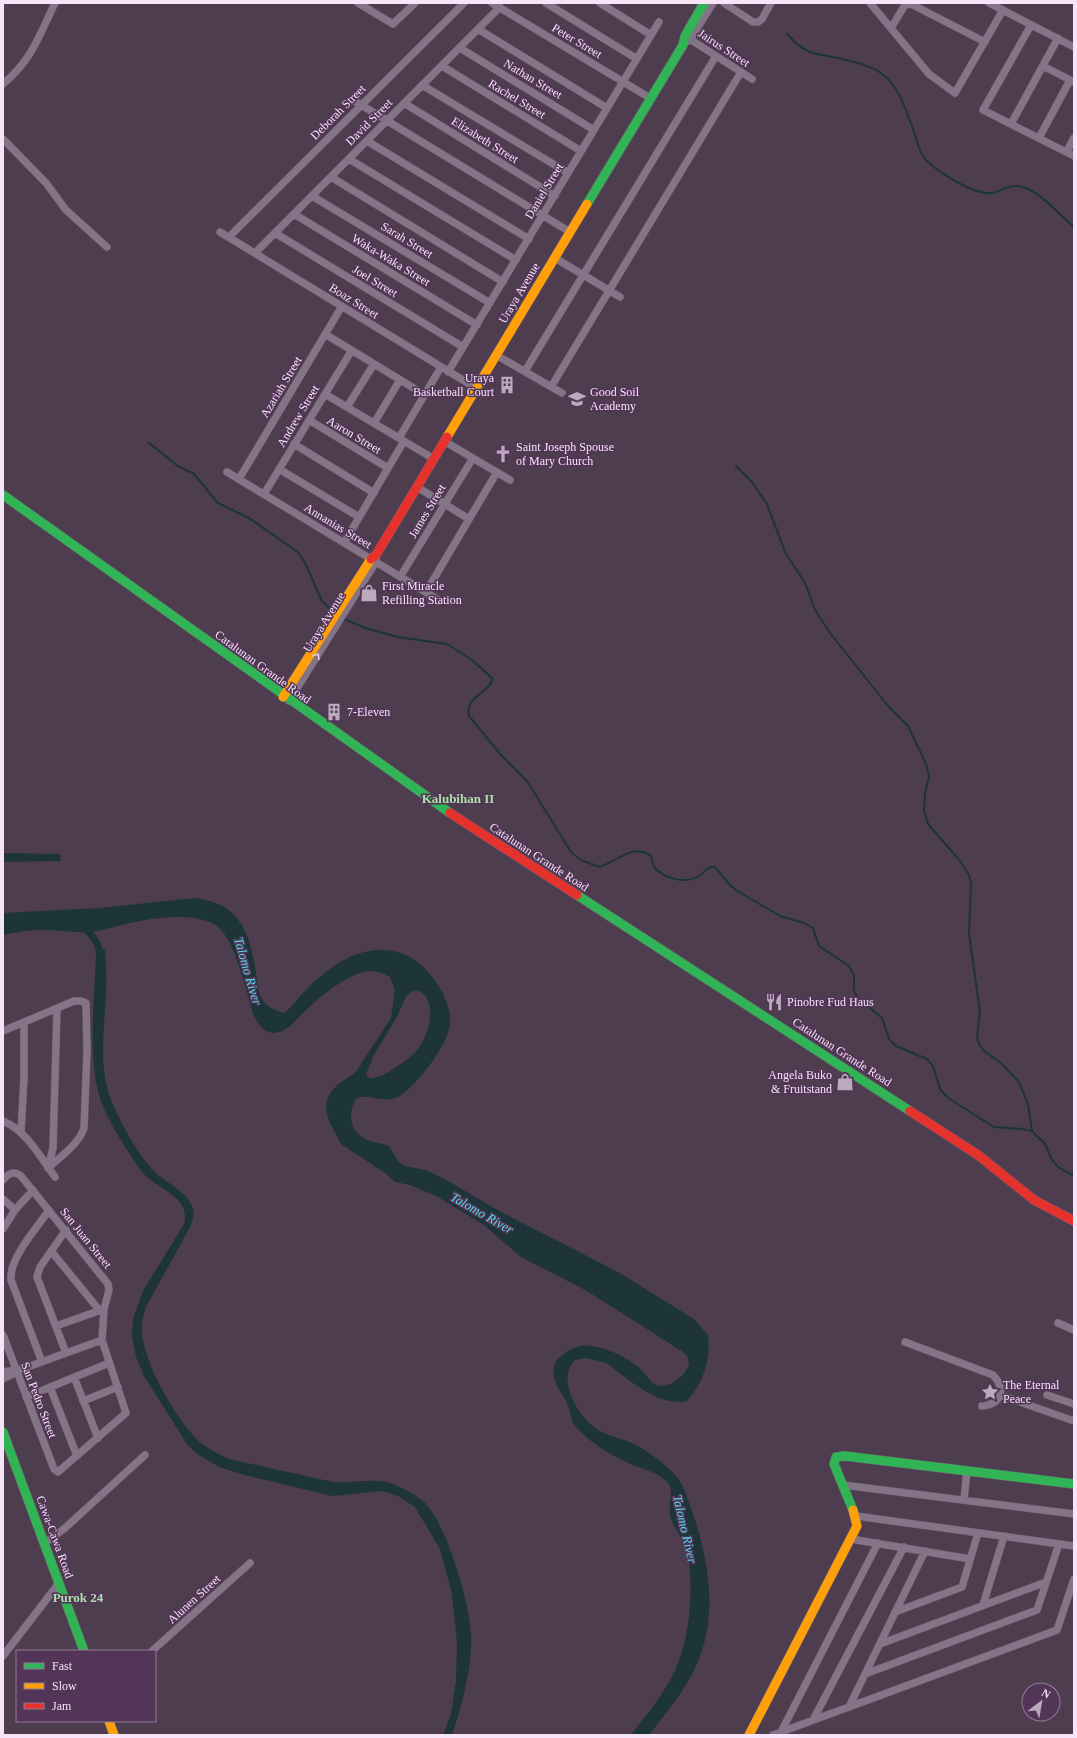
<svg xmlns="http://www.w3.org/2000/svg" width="1077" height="1738" font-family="Georgia,serif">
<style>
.water{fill:#1d3438;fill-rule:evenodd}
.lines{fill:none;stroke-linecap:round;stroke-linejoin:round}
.stream{stroke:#1d3438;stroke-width:2}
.canal{stroke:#1d3438;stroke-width:7}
.street-casing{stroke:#6b5d6c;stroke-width:8}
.fast-casing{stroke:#6b5d6c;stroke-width:10}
.slow-casing{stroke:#6b5d6c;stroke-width:10}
.jam-casing{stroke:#6b5d6c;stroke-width:10}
.street{stroke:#857487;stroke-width:7}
.fast{stroke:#30b455;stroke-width:9}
.slow{stroke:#ff9f0a;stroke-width:9}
.jam{stroke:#e5322d;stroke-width:9}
.oneway{stroke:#dac8dc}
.labels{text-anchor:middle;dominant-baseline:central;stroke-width:3;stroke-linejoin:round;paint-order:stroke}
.street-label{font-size:12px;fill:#f6e4f8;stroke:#533557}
.poi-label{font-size:12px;fill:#f6e4f8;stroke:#533557;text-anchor:start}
.neighbourhood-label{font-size:13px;font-weight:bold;fill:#aae1a5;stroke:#533557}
.water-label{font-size:13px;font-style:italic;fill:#51dce7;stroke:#533557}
</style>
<rect width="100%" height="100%" fill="#4d3d4f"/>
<path class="water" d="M 3,853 L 60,854 L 61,861 L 3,862 Z
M 195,898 C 206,900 217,902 226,908 C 249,924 253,954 257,979 C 258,988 259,998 266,1004 C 271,1009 277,1010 283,1013 C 292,1008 297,999 304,992 C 320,975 341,958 364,952 C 400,944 424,960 441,990 C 446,1000 451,1011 450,1022 C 450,1043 416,1087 398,1097 C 384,1104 370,1093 357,1098 C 347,1112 349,1130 365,1139 C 373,1143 382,1143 389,1146 L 398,1161 L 405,1166 L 425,1170 L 441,1177 L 501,1212 L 618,1272 L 694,1319 L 708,1335 C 711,1359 704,1382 687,1401 C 657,1407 629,1379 606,1363 L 586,1358 L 575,1360 C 556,1378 577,1415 595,1428 C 607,1436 621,1438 634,1444 C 647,1450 674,1470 681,1483 C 686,1491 688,1502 692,1511 C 708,1557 718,1612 699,1659 C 688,1687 667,1712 649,1735 L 631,1735 C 644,1718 659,1700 670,1680 C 690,1645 693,1597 689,1558 C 687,1543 676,1532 671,1519 C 668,1508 671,1500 671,1489 L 667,1481 L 661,1477 C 650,1470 639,1468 628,1463 C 612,1456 583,1438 574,1424 C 570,1417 570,1408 566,1401 C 559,1390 550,1377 555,1364 C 556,1359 561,1356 565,1353 C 584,1336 619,1352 637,1366 C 644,1370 649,1382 656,1385 C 669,1390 686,1375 689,1364 L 687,1356 L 683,1352 L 587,1291 L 521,1257 L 484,1225 L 438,1197 L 410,1185 L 395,1182 L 385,1173 L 341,1144 L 329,1121 L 326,1109 L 327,1100 L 331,1092 L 338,1084 L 355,1073 L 391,1018 L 395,990 L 390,977 C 384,974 379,971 372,971 C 352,969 317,999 303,1013 C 297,1019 290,1028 282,1031 C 268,1037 260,1028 254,1016 C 247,994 235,940 218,927 C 200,912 158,917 135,922 C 119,925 104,931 88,932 C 73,933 57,930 42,930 C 29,930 16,932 3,935 L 3,913 L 99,908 ZM 414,990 C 439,994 430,1032 420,1046 C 414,1056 402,1063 392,1070 C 385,1074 376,1079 369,1078 L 366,1074 L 374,1055 L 398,1015 L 406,996 Z
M 105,950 C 106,965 107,980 106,995 C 104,1033 97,1072 115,1109 C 123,1127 139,1156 153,1170 C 164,1182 181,1188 190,1202 C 195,1209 194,1217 191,1225 L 146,1307 C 143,1316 141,1324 142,1333 C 144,1364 180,1428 205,1446 C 212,1451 221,1455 229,1459 L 333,1482 C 352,1484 376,1477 393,1484 C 405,1489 419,1496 427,1505 C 448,1530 469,1601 471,1634 C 473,1666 462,1705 452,1735 L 443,1735 L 451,1714 L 456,1681 L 457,1643 L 452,1594 L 440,1549 L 415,1507 L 398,1496 L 383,1491 L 332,1496 L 241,1474 L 219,1467 L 196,1453 L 187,1444 L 144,1376 L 136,1357 L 132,1335 L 133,1319 L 143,1291 L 184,1224 C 192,1195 153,1189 140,1169 C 126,1149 103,1114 98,1091 C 88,1051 95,993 96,951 Z"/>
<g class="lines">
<path class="stream" d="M 787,34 C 793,41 799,47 808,51 C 814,54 822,55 828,56 C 844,59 864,63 878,71 C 900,84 908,116 916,138 C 919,147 921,156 928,162 C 942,174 973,195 992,193 C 1000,192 1006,185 1018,186 C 1038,188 1059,215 1074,227
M 149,443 L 178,466 L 194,474 L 218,503 L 249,518 L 299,553 L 306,565 L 322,601 L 332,611
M 736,466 L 752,482 L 767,504 L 785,552 L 805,583 L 815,610 L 830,633 L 888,706 L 908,726 L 926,764 L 929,776 L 925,793 L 924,811 L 928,824 L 960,861 L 969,875 L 971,884 L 969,933 L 980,1012 L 977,1036 L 979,1044 L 984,1051 L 1001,1063 L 1019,1082 L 1028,1104 L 1032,1131
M 344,619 L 365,628 L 398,637 L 447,644 L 472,660 L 492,678 L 492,681 C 486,694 464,698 469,716 L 501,755 L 527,781 L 571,852 L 581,860 L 600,867 C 616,862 634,842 651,856 C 653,860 652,864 655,868 C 665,879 686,884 699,876 C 705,873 706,866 715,867 L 729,884 L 736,890 L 780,916 L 804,923 L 813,928 L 819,946 L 849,966 L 854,975 L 854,991 L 857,997 L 882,1018 L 889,1039 L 896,1046 L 927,1059 L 933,1066 L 940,1089 L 948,1098 L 994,1127 L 1023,1129 L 1032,1131 L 1045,1144 L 1051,1158 L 1058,1167 L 1074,1176"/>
<path class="canal" d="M 82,926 C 92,934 101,946 100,959"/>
<g class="street-casing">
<path id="street" d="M 358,3 L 393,24 L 415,3
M 492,3 L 650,98
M 546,3 L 637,59
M 600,3 L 651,35
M 724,3 L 753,22 L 758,22 L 762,19 L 771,3
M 870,3 L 929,74 L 955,93 L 1003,10
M 989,3 L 1074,47
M 1031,25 L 983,110 L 1074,156
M 891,28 L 905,5 L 911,4 L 985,42
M 478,29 L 607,108
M 685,36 L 752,79
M 686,42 L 690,40 L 713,3
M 460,48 L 594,130
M 442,66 L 581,151
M 1043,66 L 1074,82
M 3,84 C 32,60 39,36 55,3
M 422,85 L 568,173
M 353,100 L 570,232
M 404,103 L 555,196
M 1011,124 L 1058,38
M 1039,138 L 1070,80
M 3,139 L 46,183 L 66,210 L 107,247
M 367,141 L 529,239
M 1067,151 L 1074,138
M 349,159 L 516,260
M 331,177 L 503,282
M 312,196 L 490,303
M 294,214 L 477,325
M 220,232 L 476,388
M 275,233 L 463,347
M 229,237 L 464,3
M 255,253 L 500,7
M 555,258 L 620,297
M 325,334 L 425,395
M 496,355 L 562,393
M 525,371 L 716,56
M 448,372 L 659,22
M 551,387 L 741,72
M 325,394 L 434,459
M 347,407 L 374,364
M 309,420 L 388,468
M 374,423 L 400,380
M 399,438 L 441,367
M 444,441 L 510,480
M 294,444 L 374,493
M 279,469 L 359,517
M 227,472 L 437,599
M 239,479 L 342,306
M 417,487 L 469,519
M 264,494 L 352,350
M 344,543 L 404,441
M 400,577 L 473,458
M 426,592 L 497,472
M 289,701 L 376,562 L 376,558
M 3,1031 L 74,1001 L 81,1001 L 86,1003 L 87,1051 L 84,1128 C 79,1144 60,1157 48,1168
M 3,1121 C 27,1131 40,1157 55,1177
M 21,1132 L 24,1078 L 24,1023
M 48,1168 L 53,1148 L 57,1009
M 3,1180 C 8,1174 13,1170 21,1176 L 108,1284 L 109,1290 L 104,1309 L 102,1340 L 126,1413 L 58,1472 L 54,1469 L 3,1335
M 3,1199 L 15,1210
M 3,1229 L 15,1210 L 33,1190
M 66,1230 L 40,1267 L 37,1277 L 66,1353
M 51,1251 L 100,1311
M 1058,1323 L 1074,1330
M 56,1326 L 104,1309
M 905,1342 L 993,1375 C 1006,1389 1002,1404 982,1406
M 42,1362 L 11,1280 C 9,1258 37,1228 49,1210
M 3,1372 L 16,1370
M 74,1377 L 98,1438
M 3,1379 L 22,1369 L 102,1340
M 50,1387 L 77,1456
M 1000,1395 L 1074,1421
M 1047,1395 L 1074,1404
M 26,1397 L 109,1363
M 83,1401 L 118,1387
M 843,1485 L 1074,1514
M 964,1500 L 967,1470
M 856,1516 L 1074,1546
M 851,1539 L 970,1559
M 45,1543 L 65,1528 L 145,1455
M 983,1605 L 1004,1536
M 895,1612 L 962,1587 L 978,1533
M 880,1644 L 1046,1582
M 152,1651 L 250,1563
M 3,1656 L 59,1583
M 865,1674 L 1037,1610 L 1059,1544
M 849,1707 L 925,1551
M 813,1720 L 904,1547
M 781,1732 L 878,1543
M 773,1735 L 1057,1630 L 1074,1579"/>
</g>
<g class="fast-casing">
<path id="fast" d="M 587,204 L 683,45 L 685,36 L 704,3
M 3,495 L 450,813
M 577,895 L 910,1111
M 3,1432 L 84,1651
M 853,1510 L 834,1464 L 836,1457 L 845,1456 L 1074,1484"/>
</g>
<g class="slow-casing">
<path id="slow" d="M 447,437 L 587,204
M 283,697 L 371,559
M 109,1721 L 114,1735
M 749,1735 L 857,1526 L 853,1510"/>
</g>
<g class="jam-casing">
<path id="jam" d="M 371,559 L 376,555 L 447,437
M 450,813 L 577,895
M 910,1111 L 978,1155 L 1034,1200 L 1074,1221"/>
</g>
<use href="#street" class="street"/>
<use href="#fast" class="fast"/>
<use href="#slow" class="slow"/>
<use href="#jam" class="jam"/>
</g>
<defs><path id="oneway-chevron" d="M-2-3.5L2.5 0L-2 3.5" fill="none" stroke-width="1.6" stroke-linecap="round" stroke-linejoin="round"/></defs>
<use class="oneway" href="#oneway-chevron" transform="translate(317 656) rotate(-58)"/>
<defs>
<g id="building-bare" transform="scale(1.38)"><path d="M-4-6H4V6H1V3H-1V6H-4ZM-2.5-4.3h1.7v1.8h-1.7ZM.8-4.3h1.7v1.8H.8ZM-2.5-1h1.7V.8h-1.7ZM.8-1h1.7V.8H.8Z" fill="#bbaabd" stroke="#533557" stroke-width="2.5" paint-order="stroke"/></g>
<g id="school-bare" transform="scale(1.38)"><path d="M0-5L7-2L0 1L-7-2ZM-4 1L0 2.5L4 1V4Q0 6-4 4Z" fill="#bbaabd" stroke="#533557" stroke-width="2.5" paint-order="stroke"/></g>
<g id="church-bare" transform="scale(1.38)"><path d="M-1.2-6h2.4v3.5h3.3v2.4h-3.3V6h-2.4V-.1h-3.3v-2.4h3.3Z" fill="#bbaabd" stroke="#533557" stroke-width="2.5" paint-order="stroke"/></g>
<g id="shop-bare" transform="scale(1.38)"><path d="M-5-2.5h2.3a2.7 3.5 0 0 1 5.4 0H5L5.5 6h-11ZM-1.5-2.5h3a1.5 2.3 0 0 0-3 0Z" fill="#bbaabd" stroke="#533557" stroke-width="2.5" paint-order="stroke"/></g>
<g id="restaurant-bare" transform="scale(1.38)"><path d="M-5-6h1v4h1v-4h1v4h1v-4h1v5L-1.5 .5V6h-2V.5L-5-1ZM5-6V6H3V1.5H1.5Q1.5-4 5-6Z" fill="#bbaabd" stroke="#533557" stroke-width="2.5" paint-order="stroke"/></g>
<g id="sight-bare" transform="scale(1.38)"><path d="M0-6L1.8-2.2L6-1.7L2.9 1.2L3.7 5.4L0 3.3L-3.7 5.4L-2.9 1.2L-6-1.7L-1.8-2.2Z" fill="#bbaabd" stroke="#533557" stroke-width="2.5" paint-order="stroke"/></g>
</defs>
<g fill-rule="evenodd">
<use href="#building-bare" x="507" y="385"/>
<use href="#school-bare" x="577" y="399"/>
<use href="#church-bare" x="503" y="454"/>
<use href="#shop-bare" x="369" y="593"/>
<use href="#building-bare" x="334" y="712"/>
<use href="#restaurant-bare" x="774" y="1002"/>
<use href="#shop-bare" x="845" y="1082"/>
<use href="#sight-bare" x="990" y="1392"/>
</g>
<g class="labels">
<g class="street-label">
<text transform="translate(577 41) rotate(31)">Peter Street</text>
<text transform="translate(724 48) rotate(33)">Jairus Street</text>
<text transform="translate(533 79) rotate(31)">Nathan Street</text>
<text transform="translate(517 99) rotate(31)">Rachel Street</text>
<text transform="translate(338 112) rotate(-45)">Deborah Street</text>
<text transform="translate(369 122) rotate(-45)">David Street</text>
<text transform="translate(485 140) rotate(32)">Elizabeth Street</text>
<text transform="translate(544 191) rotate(-59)">Daniel Street</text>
<text transform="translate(407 240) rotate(31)">Sarah Street</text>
<text transform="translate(391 260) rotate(31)">Waka-Waka Street</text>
<text transform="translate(375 281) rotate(31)">Joel Street</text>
<text transform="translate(519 293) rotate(-59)">Uraya Avenue</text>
<text transform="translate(354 301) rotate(32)">Boaz Street</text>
<text transform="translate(281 387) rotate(-59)">Azariah Street</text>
<text transform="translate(298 416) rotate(-59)">Andrew Street</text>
<text transform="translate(354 435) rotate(31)">Aaron Street</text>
<text transform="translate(427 511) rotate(-59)">James Street</text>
<text transform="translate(338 526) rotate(31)">Annanias Street</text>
<text transform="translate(324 622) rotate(-58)">Uraya Avenue</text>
<text transform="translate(263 667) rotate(36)">Catalunan Grande Road</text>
<text transform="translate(539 857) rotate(33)">Catalunan Grande Road</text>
<text transform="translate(842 1052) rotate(33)">Catalunan Grande Road</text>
<text transform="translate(86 1238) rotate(51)">San Juan Street</text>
<text transform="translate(39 1400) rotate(69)">San Pedro Street</text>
<text transform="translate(55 1537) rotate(70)">Cawa-Cawa Road</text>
<text transform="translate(194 1599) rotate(-42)">Alunen Street</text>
</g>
<g class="poi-label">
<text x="494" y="378" text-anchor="end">Uraya<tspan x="494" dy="14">Basketball Court</tspan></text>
<text x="590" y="392">Good Soil<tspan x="590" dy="14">Academy</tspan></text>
<text x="516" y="447">Saint Joseph Spouse<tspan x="516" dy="14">of Mary Church</tspan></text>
<text x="382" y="586">First Miracle<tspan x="382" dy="14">Refilling Station</tspan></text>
<text x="347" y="712">7-Eleven</text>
<text x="787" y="1002">Pinobre Fud Haus</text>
<text x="832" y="1075" text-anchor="end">Angela Buko<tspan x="832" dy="14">&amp; Fruitstand</tspan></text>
<text x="1003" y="1385">The Eternal<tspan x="1003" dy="14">Peace</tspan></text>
</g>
<g class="neighbourhood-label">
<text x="458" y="798">Kalubihan II</text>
<text x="78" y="1597">Purok 24</text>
</g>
<g class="water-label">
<text transform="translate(248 971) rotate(74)">Talomo River</text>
<text transform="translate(482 1213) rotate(30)">Talomo River</text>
<text transform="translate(685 1529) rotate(77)">Talomo River</text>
</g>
</g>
<rect width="1077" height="1738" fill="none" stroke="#f6e4f8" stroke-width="8"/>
<rect x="16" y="1650" width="140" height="72" fill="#533557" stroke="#947b97"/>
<rect x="24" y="1663" width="20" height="6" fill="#30b455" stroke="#947b97"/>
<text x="52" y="1670" font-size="12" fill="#f6e4f8">Fast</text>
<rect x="24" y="1683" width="20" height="6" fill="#ff9f0a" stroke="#947b97"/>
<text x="52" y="1690" font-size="12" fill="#f6e4f8">Slow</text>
<rect x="24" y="1703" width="20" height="6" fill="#e5322d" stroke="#947b97"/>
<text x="52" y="1710" font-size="12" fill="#f6e4f8">Jam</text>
<g transform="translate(1041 1702) rotate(31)"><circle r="19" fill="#533557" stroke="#947b97"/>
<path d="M0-3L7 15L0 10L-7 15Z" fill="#bbaabd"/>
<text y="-6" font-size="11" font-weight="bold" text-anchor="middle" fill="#f6e4f8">N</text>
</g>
</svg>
